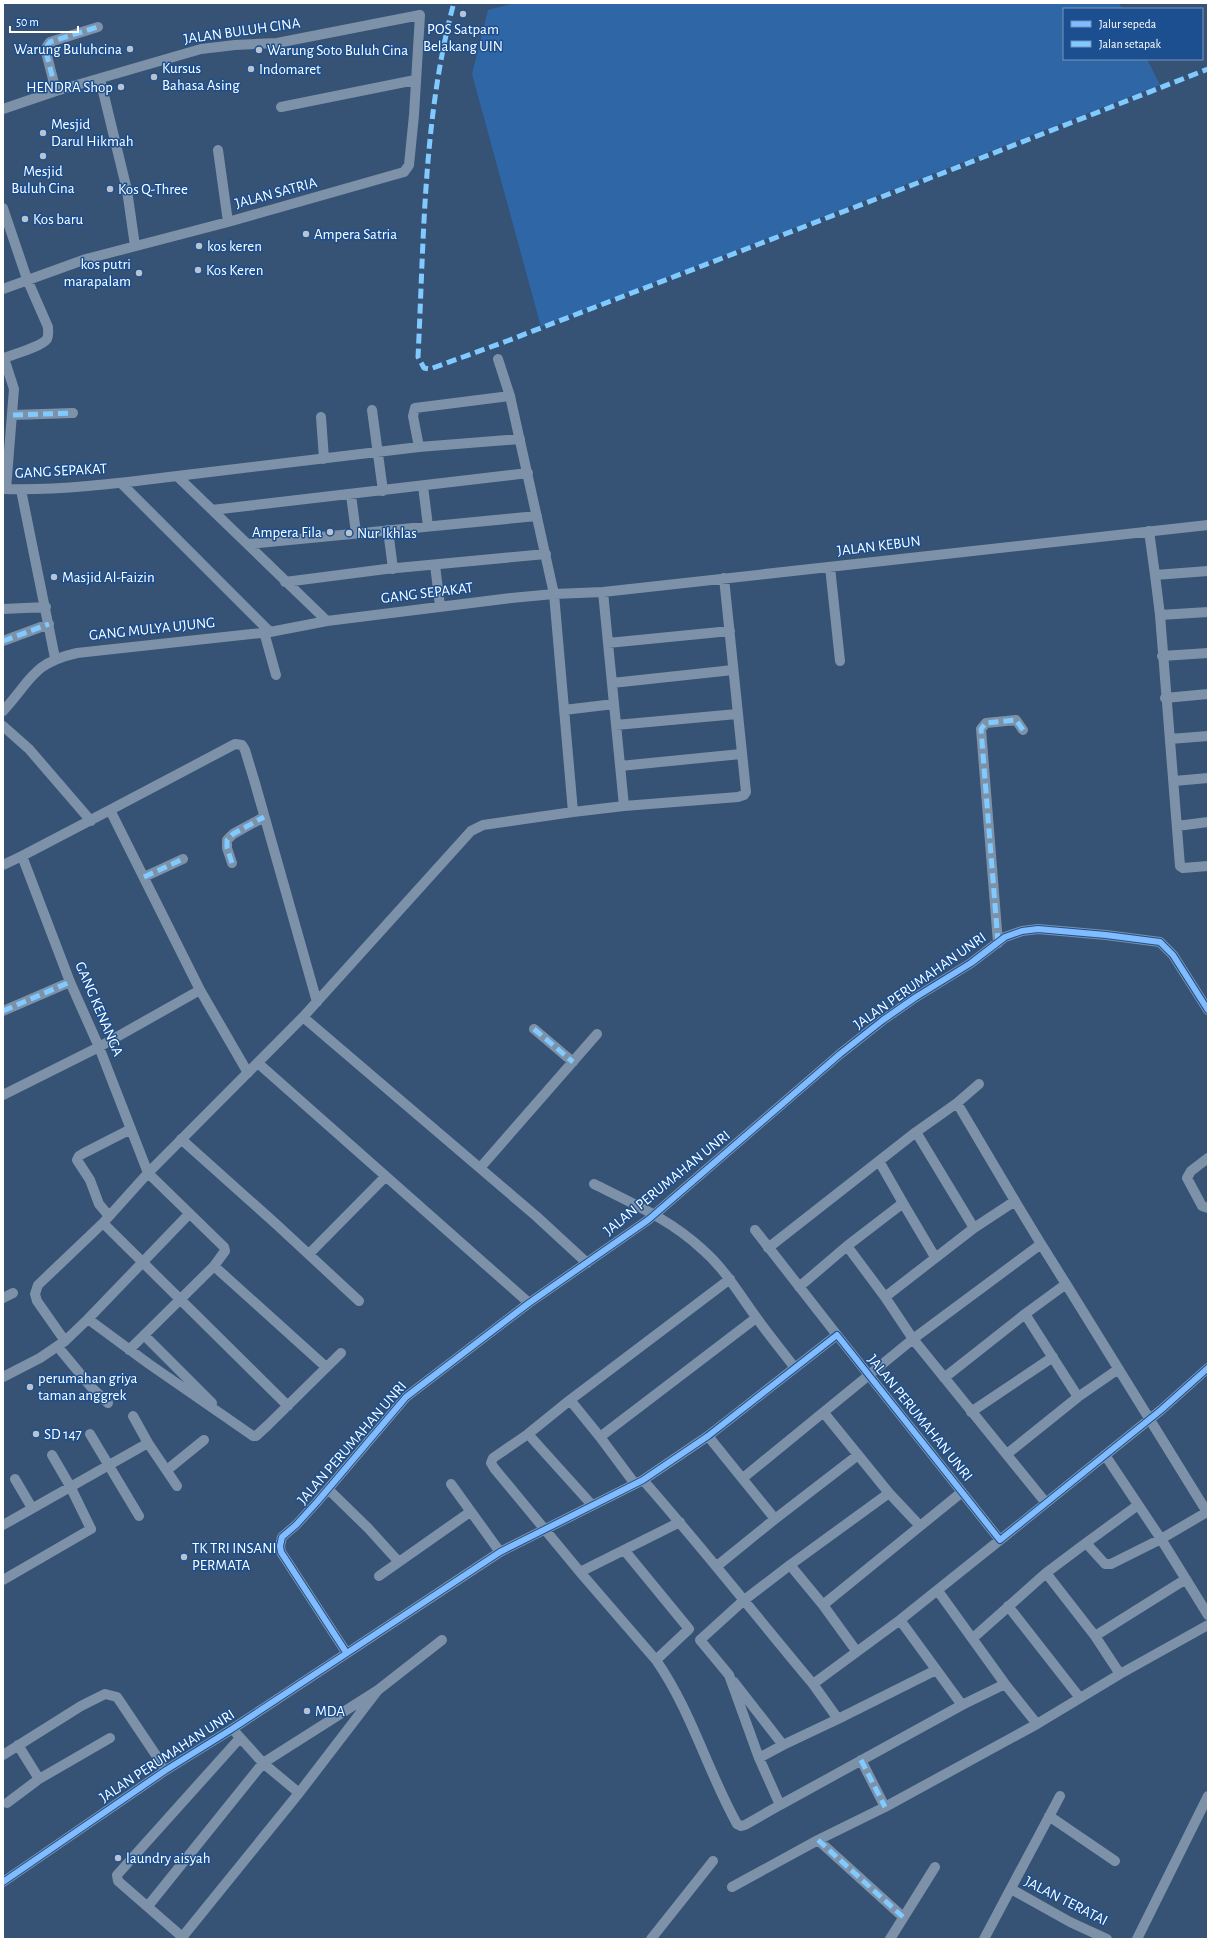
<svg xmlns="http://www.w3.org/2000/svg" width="1211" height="1942" font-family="'Alegreya Sans',sans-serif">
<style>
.green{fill:#2f66a5}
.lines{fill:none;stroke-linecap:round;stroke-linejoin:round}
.minor{stroke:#7d92a8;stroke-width:10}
.quiet{stroke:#80caff;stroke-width:5;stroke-dasharray:10 5;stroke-linecap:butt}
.cycleway-casing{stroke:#1b4f8f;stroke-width:8}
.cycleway{stroke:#80bcff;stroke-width:6}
.poi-dot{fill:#b9c2ce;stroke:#1b4f8f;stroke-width:1.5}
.labels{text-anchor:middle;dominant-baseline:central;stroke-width:3;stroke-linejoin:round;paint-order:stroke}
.poi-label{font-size:15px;fill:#fff;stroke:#1b4f8f;text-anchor:start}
.street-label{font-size:15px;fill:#fff;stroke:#1b4f8f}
</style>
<rect width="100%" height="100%" fill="#365274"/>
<path class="green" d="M 515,3 L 1119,3 L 1122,9 L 1064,9 L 1064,59 L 1147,59 L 1160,85 L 541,327 L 472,74 L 488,10 Z"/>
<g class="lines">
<path class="minor" d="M 100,79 L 127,190 L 135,246
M 56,91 L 46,52 L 47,46 L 50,42 L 98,27
M 281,107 L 415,80
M 3,109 L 56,91 L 201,49 L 235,45 L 277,43 L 420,15 L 414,115 L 409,165 L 404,172 L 228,222 L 86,259 L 3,289
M 218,150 L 228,222
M 3,208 L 27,279 L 48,327 C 48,331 49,335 47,339 C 41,347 14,354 4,358 L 14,389 L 6,489
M 498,359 L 510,396 L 554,594 L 573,812 L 624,806
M 372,410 L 383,491
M 13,415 L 73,413
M 321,417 L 324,459
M 419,447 L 413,416 L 415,408 L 510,396
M 177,476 L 419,447 L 520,439
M 121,483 L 270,632
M 423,486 L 428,526
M 3,489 C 59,491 121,483 177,476 L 327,621
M 21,490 L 55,658
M 351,495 L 356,533
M 212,510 L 528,473
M 388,530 L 393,569
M 1149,531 L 1155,575
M 248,544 L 537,516
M 435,565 L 440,606
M 830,567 L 840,661
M 1208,571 L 1155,575 L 1160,615 L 1180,866 L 1183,868 L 1208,866
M 285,582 L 386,569 L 546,554
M 603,592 L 624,806 L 738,797 L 744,795 L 746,792 L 724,578
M 3,609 L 46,607
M 1160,615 L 1208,612
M 264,632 L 276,675
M 3,641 L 49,624
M 608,643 L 730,631
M 1162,656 L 1208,653
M 612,683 L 733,670
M 1165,698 L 1208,694
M 564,710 L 614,704
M 3,711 C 31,681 32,663 77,653 L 270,632 L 327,621 L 511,598 L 554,594 L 603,592 L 1208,525
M 616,725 L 737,714
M 3,726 L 29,749 L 91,821
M 1170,739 L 1208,736
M 620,766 L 741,754
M 1174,781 L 1208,778
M 110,810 L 22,856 L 70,982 L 99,1047 L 148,1173 L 224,1247 L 225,1251 L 214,1266 L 129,1350
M 1177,826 L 1208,822
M 232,863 L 227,848 L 227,840 L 233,834 L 264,817
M 3,865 L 22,856
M 144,877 L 183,859
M 998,943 L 981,729 L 986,723 L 1016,720 L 1023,730
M 3,1011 L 70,982
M 303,1017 L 536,1216 L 587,1263
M 534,1029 L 573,1062
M 259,1064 L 529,1303
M 248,1073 L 200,990 L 110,810 L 235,744 L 242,745 L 245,750 L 255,783 L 317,1002
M 979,1084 L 957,1103 L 1015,1201
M 3,1095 L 99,1047 L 200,990
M 957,1103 L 916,1132 L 974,1228
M 181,1139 L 276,1224 L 359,1301
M 1208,1158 L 1191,1171 L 1187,1178 L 1202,1206 L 1208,1208
M 480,1168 L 597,1034
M 594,1184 C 632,1203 671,1220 703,1250 C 725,1269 739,1294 756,1317 C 768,1334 782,1351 795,1368
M 903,1203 L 879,1161 L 916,1132
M 109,1216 L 99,1204 L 90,1180 L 77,1160 L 79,1156 L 84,1153 L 131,1129
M 103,1223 L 288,1406
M 755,1230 L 837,1335
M 847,1246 L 903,1203 L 935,1257
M 768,1248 L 879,1161
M 309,1254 L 385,1177
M 214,1266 L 326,1367
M 799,1287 L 847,1246 L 885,1297 L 913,1339 L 1041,1244 L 1066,1284
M 885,1297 L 974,1228 L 1015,1201 L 1041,1244
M 3,1298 L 13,1293
M 88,1319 L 149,1364 L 253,1436 L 256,1436 L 268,1425 L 341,1353
M 144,1335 L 212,1403
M 65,1341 L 37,1301 L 35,1294 L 38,1285 L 103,1223 L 148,1173 L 303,1017 L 471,831 L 483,825 L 573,812
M 58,1347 L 92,1388 L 108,1403
M 3,1377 L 40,1358 L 65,1341 L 88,1319 L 189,1214
M 944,1378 L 1025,1314
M 1078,1397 L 1025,1314 L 1066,1284 L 1207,1512 L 1161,1539 L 1111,1564 L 1105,1564 L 1086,1543 L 1138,1505
M 570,1400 L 528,1434 L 493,1458 L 491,1463 L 494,1468 L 580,1572 L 656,1660 C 692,1712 707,1770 737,1824 L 741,1826 L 745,1825 L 780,1805
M 971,1412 L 1053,1357
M 824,1413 L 889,1493 L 920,1526
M 133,1416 L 148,1443
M 90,1434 L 139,1516
M 528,1434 L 592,1505
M 708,1436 L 775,1519 L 858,1455
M 600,1437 L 570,1400 L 730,1279
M 1007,1454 L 1078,1397 L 1117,1370
M 1105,1455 L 1161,1539 L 1208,1615
M 167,1470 L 204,1440
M 743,1478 L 913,1339 L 1046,1503
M 15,1479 L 32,1508
M 643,1480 C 701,1546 756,1616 813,1684 L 900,1620 L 1000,1540
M 451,1484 L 500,1552
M 635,1484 L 600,1437 L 756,1318
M 328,1489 L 368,1528 L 398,1561
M 962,1492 L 823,1605 L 790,1565 L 743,1601 L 700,1640 L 729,1675 L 759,1758 L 780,1805 L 962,1705 L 1005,1684
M 3,1525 L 148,1443 L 177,1486
M 1086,1543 L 1046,1573 L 1095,1636 L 1120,1674
M 625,1551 L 689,1629 L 656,1660
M 790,1565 L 889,1493
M 717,1566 L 775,1519
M 580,1572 L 680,1522
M 379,1576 L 470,1512
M 3,1580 L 91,1529 L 70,1486 L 52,1455
M 823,1605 L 857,1652
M 1008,1606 L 1080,1698
M 900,1620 L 962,1705
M 1095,1636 L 1186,1579
M 973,1638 L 1046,1573
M 346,1652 L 281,1552 L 280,1546 L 282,1537 L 296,1525 L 317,1502 L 406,1397 L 529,1303 L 648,1220 L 840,1054 L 883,1020 L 916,997 L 971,963 L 1005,937 L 1022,931 L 1038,929 L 1106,935 L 1160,942 L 1173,955 L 1208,1010
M 734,1682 L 783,1745 L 838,1719
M 813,1684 L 838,1719 L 936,1670
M 1037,1724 L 1120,1674 L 1208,1625
M 236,1733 L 263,1763 L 299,1793 L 378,1690 L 442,1640
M 240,1738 L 117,1875 L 118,1881 L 180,1935 L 184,1935 L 299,1793
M 18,1745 L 39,1779
M 3,1755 L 81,1706 L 105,1694 L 117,1697 L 166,1770
M 759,1758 L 783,1745
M 861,1760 L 885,1807
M 7,1803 L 39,1779 L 110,1738
M 1049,1816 L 1115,1861
M 818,1840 L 903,1917
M 3,1882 L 166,1770 L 232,1729 L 500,1552 L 643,1480 L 708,1436 L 837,1335 L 1000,1540 L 1161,1410 L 1208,1368
M 732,1887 L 818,1840 L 885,1807 L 1037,1724 L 1005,1684 L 938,1591
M 1011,1889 L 1070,1922 L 1107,1939
M 148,1906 L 263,1763 L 378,1690
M 651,1939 L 713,1861
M 890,1939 L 935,1867
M 984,1939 L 1060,1796
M 1137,1939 L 1208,1796"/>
<path class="quiet" d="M 453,6 C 423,120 424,240 418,357 L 424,368 L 430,369 L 507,341 L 902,189 L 1208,69
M 56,91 L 46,52 L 47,46 L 50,42 L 98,27
M 13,415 L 73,413
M 3,641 L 49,624
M 232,863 L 227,848 L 227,840 L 233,834 L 264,817
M 144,877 L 183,859
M 998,943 L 981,729 L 986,723 L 1016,720 L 1023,730
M 3,1011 L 70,982
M 534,1029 L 573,1062
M 861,1760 L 885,1807
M 818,1840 L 903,1917"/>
<g class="cycleway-casing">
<path id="cycleway" d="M 346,1652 L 281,1552 L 280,1546 L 282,1537 L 296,1525 L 317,1502 L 406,1397 L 529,1303 L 648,1220 L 840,1054 L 883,1020 L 916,997 L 971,963 L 1005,937 L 1022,931 L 1038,929 L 1106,935 L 1160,942 L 1173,955 L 1208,1010
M 3,1882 L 166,1770 L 232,1729 L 500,1552 L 643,1480 L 708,1436 L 837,1335 L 1000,1540 L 1161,1410 L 1208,1368"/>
</g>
<use href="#cycleway" class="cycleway"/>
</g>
<g class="poi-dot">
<circle cx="463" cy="14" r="4"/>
<circle cx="130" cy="49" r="4"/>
<circle cx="259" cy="50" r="4"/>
<circle cx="251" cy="69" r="4"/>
<circle cx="154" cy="77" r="4"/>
<circle cx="121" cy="87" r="4"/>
<circle cx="43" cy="133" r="4"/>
<circle cx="43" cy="156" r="4"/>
<circle cx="110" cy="189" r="4"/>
<circle cx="25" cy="219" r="4"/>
<circle cx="306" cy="234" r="4"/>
<circle cx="199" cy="246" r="4"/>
<circle cx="198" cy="270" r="4"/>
<circle cx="139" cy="273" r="4"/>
<circle cx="330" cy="532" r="4"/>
<circle cx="349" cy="533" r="4"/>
<circle cx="54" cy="577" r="4"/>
<circle cx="30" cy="1387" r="4"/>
<circle cx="36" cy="1434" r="4"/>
<circle cx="184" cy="1557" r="4"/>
<circle cx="307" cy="1711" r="4"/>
<circle cx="118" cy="1858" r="4"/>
</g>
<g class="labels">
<g class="poi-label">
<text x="463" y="29" text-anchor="middle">POS Satpam<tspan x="463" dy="17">Belakang UIN</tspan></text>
<text x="122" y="49" text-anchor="end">Warung Buluhcina</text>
<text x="267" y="50">Warung Soto Buluh Cina</text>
<text x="162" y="68">Kursus<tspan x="162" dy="17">Bahasa Asing</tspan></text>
<text x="259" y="69">Indomaret</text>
<text x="113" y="87" text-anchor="end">HENDRA Shop</text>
<text x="51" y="124">Mesjid<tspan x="51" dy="17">Darul Hikmah</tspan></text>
<text x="43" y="171" text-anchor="middle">Mesjid<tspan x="43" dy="17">Buluh Cina</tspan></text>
<text x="118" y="189">Kos Q-Three</text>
<text x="33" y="219">Kos baru</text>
<text x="314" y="234">Ampera Satria</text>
<text x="207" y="246">kos keren</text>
<text x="131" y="264" text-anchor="end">kos putri<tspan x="131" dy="17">marapalam</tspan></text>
<text x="206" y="270">Kos Keren</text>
<text x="322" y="532" text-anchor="end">Ampera Fila</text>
<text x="357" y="533">Nur Ikhlas</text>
<text x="62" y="577">Masjid Al-Faizin</text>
<text x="38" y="1378">perumahan griya<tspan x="38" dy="17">taman anggrek</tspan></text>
<text x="44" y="1434">SD 147</text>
<text x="192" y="1548">TK TRI INSANI<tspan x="192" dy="17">PERMATA</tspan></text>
<text x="315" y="1711">MDA</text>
<text x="126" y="1858">laundry aisyah</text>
</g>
<g class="street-label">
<text transform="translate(242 31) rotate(-8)">JALAN BULUH CINA</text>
<text transform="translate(276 193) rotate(-15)">JALAN SATRIA</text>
<text transform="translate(61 471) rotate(-3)">GANG SEPAKAT</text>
<text transform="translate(879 546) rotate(-7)">JALAN KEBUN</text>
<text transform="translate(427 593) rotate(-7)">GANG SEPAKAT</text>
<text transform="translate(152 629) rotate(-6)">GANG MULYA UJUNG</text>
<text transform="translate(920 981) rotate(-35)">JALAN PERUMAHAN UNRI</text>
<text transform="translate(99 1009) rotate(67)">GANG KENANGA</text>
<text transform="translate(667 1183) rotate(-39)">JALAN PERUMAHAN UNRI</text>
<text transform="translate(920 1418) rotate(51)">JALAN PERUMAHAN UNRI</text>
<text transform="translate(352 1443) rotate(-49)">JALAN PERUMAHAN UNRI</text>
<text transform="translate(167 1756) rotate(-33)">JALAN PERUMAHAN UNRI</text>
<text transform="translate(1066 1901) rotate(27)">JALAN TERATAI</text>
</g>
</g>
<rect width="1211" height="1942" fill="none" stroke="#ffffff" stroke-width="8"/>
<rect x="1063" y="8" width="140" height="52" fill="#1b4f8f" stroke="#7695bc"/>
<rect x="1071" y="21" width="20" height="6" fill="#80bcff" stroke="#7695bc"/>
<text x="1099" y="28" font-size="12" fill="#ffffff">Jalur sepeda</text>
<rect x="1071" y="41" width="20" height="6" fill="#80caff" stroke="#7695bc"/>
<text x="1099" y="48" font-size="12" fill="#ffffff">Jalan setapak</text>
<path d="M10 26v6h68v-6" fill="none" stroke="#ffffff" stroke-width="2"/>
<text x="16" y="26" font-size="12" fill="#ffffff" stroke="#1b4f8f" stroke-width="3" paint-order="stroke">50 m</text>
</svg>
